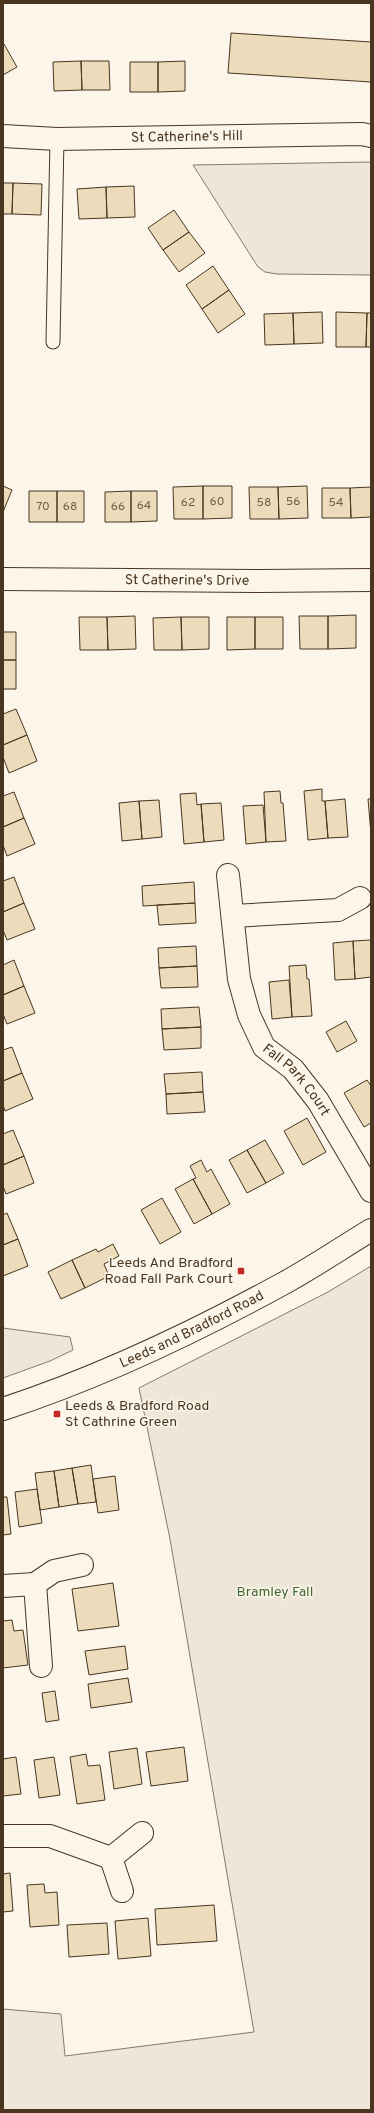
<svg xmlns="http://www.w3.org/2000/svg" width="374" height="2113" font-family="Overpass,sans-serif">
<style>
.green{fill:#ede6d9;stroke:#887966}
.building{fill:#ecdcbc;stroke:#4a3520}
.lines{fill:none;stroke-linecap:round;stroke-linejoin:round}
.lane-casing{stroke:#4a3520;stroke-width:15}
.street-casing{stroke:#4a3520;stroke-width:24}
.secondary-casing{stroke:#4a3520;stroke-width:24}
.lane{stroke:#fbf6e9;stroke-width:13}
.street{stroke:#fbf6e9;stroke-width:22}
.secondary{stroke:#fbf6e9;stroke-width:22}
.poi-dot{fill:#c62828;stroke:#fbf6e9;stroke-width:1.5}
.labels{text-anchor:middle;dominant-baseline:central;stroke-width:3;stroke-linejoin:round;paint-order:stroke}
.number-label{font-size:12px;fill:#725f47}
.street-label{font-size:14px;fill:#4a3520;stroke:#fbf6e9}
.poi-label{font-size:14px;fill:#4a3520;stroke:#fbf6e9;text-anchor:end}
.park-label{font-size:14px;fill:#436837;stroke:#fbf6e9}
</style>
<rect width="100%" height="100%" fill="#fbf6e9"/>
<path class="green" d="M 371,162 L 371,275 L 277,274 L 265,272 L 258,267 L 193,165 Z
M 371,1266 L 371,2110 L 3,2110 L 3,2009 L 61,2014 L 65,2056 L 254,2032 L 170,1539 L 139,1388 L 328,1292 Z
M 3,1328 L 70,1337 L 73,1350 L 50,1361 L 3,1378 Z"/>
<path class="building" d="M 231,33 L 371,42 L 371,82 L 228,73 Z
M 4,44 L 17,67 L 3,75 L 3,45 Z
M 81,61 L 109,61 L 110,90 L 82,90 Z
M 81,61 L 82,90 L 54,91 L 53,62 Z
M 185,61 L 185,91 L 158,92 L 158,62 Z
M 130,62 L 158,62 L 158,92 L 130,92 Z
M 3,183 L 13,183 L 12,214 L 3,214 Z
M 13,183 L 42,184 L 41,215 L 12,214 Z
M 134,186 L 135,217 L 107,218 L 106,187 Z
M 106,187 L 107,218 L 79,219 L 77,189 Z
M 174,210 L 189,232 L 163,250 L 148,228 Z
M 189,232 L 205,253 L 179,272 L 163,250 Z
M 213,266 L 229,290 L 202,309 L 186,285 Z
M 229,290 L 245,314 L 218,333 L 202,309 Z
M 322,312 L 323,343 L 294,344 L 293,313 Z
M 336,312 L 367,313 L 366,347 L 336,347 Z
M 293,313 L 294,344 L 265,345 L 264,314 Z
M 367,313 L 371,313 L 371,347 L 366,347 Z
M 3,486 L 12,490 L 3,512 Z
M 203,486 L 232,486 L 232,518 L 203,519 Z
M 203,486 L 203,519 L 174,519 L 173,487 Z
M 307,486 L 308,518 L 279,519 L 278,487 Z
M 249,487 L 278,487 L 279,519 L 250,519 Z
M 371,487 L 371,517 L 351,518 L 350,488 Z
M 322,488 L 350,488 L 351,518 L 322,518 Z
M 29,491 L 57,491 L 57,522 L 29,522 Z
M 57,491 L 84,491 L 84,522 L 57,522 Z
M 131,491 L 157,491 L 157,521 L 131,522 Z
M 131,491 L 131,522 L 105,522 L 105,492 Z
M 356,615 L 356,648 L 328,649 L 328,616 Z
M 135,616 L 136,649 L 108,650 L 107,617 Z
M 299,616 L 328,616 L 328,649 L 300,649 Z
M 79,617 L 107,617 L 108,650 L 80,650 Z
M 181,617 L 182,650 L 154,650 L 153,618 Z
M 181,617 L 209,617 L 209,649 L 182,650 Z
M 227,617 L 255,617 L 255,649 L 227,650 Z
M 255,617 L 283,617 L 283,649 L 255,649 Z
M 3,632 L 16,632 L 16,660 L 3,660 Z
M 3,660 L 16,660 L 16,689 L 3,689 Z
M 16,709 L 27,735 L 3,745 L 3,714 Z
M 27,735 L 37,761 L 9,773 L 3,757 L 3,745 Z
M 322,789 L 322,801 L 325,801 L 328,838 L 308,840 L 304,791 Z
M 280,791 L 281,803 L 283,803 L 286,841 L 266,842 L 264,792 Z
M 14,792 L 24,818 L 3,827 L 3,796 Z
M 196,793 L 197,805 L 201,804 L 204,842 L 184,844 L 180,794 Z
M 345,799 L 348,837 L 328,838 L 325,801 Z
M 368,799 L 371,799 L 371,834 Z
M 159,800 L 162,837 L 142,839 L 139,801 Z
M 139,801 L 142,839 L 122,841 L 119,803 Z
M 221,803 L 224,840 L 204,842 L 201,804 Z
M 263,805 L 266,842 L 246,844 L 243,806 Z
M 24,818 L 35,844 L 7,856 L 3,845 L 3,827 Z
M 14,877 L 24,903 L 3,912 L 3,881 Z
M 194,882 L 195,903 L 143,906 L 142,886 Z
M 24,903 L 35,929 L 7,940 L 3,930 L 3,912 Z
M 195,903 L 196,923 L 159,925 L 157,905 Z
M 371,940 L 371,977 L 355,979 L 353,941 Z
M 353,941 L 355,979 L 335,980 L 333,943 Z
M 196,946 L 197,966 L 159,968 L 158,948 Z
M 14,960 L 24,986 L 3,995 L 3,965 Z
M 306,965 L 307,979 L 309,979 L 312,1016 L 292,1017 L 289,966 Z
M 197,966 L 198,987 L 161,988 L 159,968 Z
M 289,980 L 292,1017 L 272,1019 L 269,982 Z
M 24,986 L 35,1013 L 7,1024 L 3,1014 L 3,995 Z
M 199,1007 L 201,1027 L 162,1029 L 161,1009 Z
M 346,1021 L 357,1041 L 337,1052 L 326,1032 Z
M 201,1027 L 201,1048 L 164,1050 L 162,1029 Z
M 12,1047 L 22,1073 L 3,1081 L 3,1050 Z
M 202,1072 L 203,1092 L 166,1094 L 164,1074 Z
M 22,1073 L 33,1099 L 5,1111 L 3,1105 L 3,1081 Z
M 367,1080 L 371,1086 L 371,1123 L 364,1127 L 344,1093 Z
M 203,1092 L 205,1112 L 167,1114 L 166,1094 Z
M 307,1118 L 326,1152 L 303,1165 L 284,1131 Z
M 13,1130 L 24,1156 L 3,1165 L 3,1134 Z
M 265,1140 L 284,1173 L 266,1183 L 247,1150 Z
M 247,1150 L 266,1183 L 247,1193 L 229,1160 Z
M 24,1156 L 34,1183 L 6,1194 L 3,1186 L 3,1165 Z
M 201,1160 L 207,1172 L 211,1169 L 230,1204 L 212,1214 L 193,1179 L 196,1178 L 190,1166 Z
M 193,1179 L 212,1214 L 194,1224 L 175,1189 Z
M 162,1198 L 181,1232 L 160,1244 L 141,1210 Z
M 7,1213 L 18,1239 L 3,1245 L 3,1215 Z
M 18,1239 L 28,1266 L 3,1276 L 3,1245 Z
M 113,1244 L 119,1256 L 104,1264 L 109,1276 L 85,1288 L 72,1260 L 96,1249 L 98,1252 Z
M 72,1260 L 85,1288 L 61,1299 L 48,1272 Z
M 91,1465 L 96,1502 L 78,1504 L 72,1468 Z
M 72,1468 L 78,1504 L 59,1507 L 54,1471 Z
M 54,1471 L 59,1507 L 40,1510 L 35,1473 Z
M 115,1476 L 119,1510 L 98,1513 L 93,1479 Z
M 37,1489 L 42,1523 L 19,1527 L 15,1492 Z
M 3,1497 L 7,1497 L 11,1534 L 3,1535 Z
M 113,1583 L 119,1626 L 78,1631 L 72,1589 Z
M 12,1620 L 14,1631 L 23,1630 L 28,1665 L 3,1668 L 3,1621 Z
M 125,1646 L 128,1669 L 89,1675 L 85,1651 Z
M 128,1678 L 132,1702 L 91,1708 L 88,1684 Z
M 55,1691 L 59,1720 L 46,1722 L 42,1693 Z
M 184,1747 L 188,1781 L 151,1786 L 146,1752 Z
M 137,1748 L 142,1784 L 114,1789 L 109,1752 Z
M 86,1754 L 88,1766 L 100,1765 L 105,1800 L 77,1804 L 70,1757 Z
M 16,1757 L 21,1794 L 3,1796 L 3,1759 Z
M 54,1757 L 60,1795 L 39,1798 L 34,1760 Z
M 10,1873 L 13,1911 L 3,1912 L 3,1874 Z
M 44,1884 L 45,1893 L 57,1892 L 59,1925 L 30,1927 L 27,1885 Z
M 214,1905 L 217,1941 L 157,1945 L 155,1909 Z
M 148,1918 L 151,1956 L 118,1959 L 115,1921 Z
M 107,1923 L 109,1954 L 69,1957 L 67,1925 Z"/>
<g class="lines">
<g class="lane-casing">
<path id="lane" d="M 53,342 L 57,139"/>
</g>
<g class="street-casing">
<g id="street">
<path id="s1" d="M 3,136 L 57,139 L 362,134 L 371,136"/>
<path id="s2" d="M 3,579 L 260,581 L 371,580"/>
<path id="s3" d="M 228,875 L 239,979 L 249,1015 L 264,1047 L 293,1069 L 318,1101 L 371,1191"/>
<path d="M 233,916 L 338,910 L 360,898"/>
<path d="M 35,1584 L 54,1571 L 82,1565"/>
<path d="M 3,1586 L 35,1584 L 41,1666"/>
<path d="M 3,1836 L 50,1836 L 111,1858"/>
<path d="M 122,1891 L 111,1858 L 142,1833"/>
</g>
</g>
<g class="secondary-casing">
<g id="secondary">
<path id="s4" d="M 3,1409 C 101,1377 195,1332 286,1282 C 315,1266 343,1247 371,1230"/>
</g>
</g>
<use href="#lane" class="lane"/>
<use href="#street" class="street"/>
<use href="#secondary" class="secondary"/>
</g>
<g class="poi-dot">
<rect x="237" y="1267" width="8" height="8" rx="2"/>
<rect x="53" y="1410" width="8" height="8" rx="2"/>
</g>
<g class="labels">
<g class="number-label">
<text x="217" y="502">60</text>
<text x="293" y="502">56</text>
<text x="188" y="503">62</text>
<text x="264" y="503">58</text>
<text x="336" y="503">54</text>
<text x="144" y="506">64</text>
<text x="43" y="507">70</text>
<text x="70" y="507">68</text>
<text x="118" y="507">66</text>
</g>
<g class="street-label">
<text stroke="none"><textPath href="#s1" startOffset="184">St Catherine's Hill</textPath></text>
<text stroke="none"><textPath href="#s2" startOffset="184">St Catherine's Drive</textPath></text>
<text stroke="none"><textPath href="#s3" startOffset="224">Fall Park Court</textPath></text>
<text stroke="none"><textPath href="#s4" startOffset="205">Leeds and Bradford Road</textPath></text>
</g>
<g class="poi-label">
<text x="233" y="1263">Leeds And Bradford<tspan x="233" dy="16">Road Fall Park Court</tspan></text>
<text x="65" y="1406" text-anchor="start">Leeds &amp; Bradford Road<tspan x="65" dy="16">St Cathrine Green</tspan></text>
</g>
<g class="park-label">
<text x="275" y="1592">Bramley Fall</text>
</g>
</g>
<rect width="374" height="2113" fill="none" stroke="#4a3520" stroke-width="8"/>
</svg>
